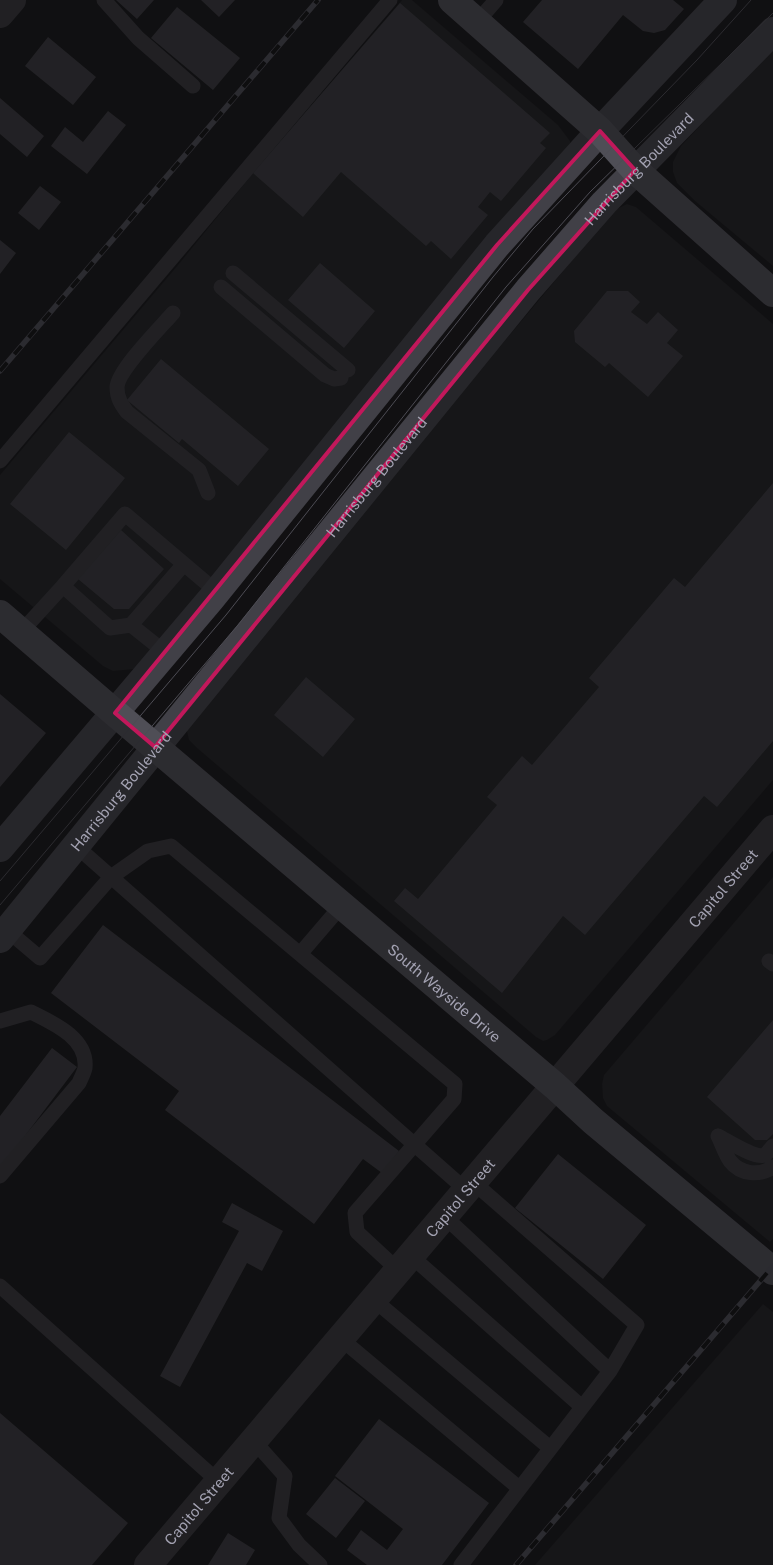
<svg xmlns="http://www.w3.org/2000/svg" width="773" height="1565" font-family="'Public Sans',sans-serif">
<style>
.built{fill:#1d1d1f}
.building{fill:#38373c}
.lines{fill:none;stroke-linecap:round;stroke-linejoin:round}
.service{stroke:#353439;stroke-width:15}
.minor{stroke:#353439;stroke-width:28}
.secondary{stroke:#414047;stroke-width:28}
.primary{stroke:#4f4e56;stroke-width:28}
.tram{stroke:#4d4c54;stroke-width:1}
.rail-casing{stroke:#4d4c54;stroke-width:5.5}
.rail{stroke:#0c0c0d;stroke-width:4;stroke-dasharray:11;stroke-linecap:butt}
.marked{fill:none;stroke:#c2185b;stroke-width:4;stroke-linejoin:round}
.labels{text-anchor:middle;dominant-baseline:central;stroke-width:4;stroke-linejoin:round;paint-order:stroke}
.street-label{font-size:15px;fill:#a3a2b2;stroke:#0c0c0d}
</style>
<rect width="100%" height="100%" fill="#111012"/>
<path class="built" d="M 402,0 L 412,0 L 558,125 L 570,141 L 571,148 L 135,669 L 113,671 L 103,666 L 0,579 L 0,475 L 178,265 L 253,173 Z
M 773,48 L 773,266 L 695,201 L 677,183 L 673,172 L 673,162 L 681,146 Z
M 627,204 L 636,207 L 773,324 L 773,780 L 555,1035 L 547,1040 L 543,1041 L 536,1037 L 197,748 L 189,740 L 185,723 L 605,221 L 617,209 Z
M 773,877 L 773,1239 L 770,1242 L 607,1106 L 603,1098 L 602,1084 L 604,1075 Z
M 763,1304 L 773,1312 L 773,1565 L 535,1565 Z"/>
<path class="building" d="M 116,0 L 154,0 L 137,19 Z
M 201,0 L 235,0 L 219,17 Z
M 542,0 L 673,0 L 684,9 L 665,30 L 654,33 L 643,31 L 623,15 L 578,69 L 523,22 Z
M 400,3 L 550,133 L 540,143 L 546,148 L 501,201 L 490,192 L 478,207 L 488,215 L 451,259 L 431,241 L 426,246 L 341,172 L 303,217 L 253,173 Z
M 177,7 L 240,58 L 213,90 L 151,38 Z
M 48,37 L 96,77 L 73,105 L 25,66 Z
M 0,98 L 44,136 L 27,157 L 0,134 Z
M 108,111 L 126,125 L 87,174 L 51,146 L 65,127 L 83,142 Z
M 40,186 L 61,202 L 39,230 L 18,213 Z
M 0,240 L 16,253 L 0,274 Z
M 320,263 L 375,311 L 344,348 L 288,300 Z
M 607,291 L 628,291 L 640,302 L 631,312 L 647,324 L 658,312 L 678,330 L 667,343 L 683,356 L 648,397 L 609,363 L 605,367 L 575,342 L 574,331 Z
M 161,359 L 269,449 L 238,486 L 182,439 L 179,443 L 127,400 Z
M 69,432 L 125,478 L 66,550 L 10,504 Z
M 773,483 L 773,741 L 717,807 L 704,796 L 585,935 L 563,916 L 502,993 L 394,901 L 405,888 L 418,899 L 497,805 L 487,797 L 522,756 L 532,765 L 599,687 L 589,678 L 674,578 L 685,587 Z
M 121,530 L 164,569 L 129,609 L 114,609 L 78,579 Z
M 306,677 L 355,719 L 323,757 L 274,715 Z
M 0,694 L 46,733 L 0,787 Z
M 103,925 L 399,1151 L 382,1173 L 363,1159 L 314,1224 L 165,1110 L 179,1091 L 51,993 Z
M 773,1020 L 773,1134 L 767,1140 L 755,1140 L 707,1097 Z
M 52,1048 L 77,1067 L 0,1169 L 0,1116 Z
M 558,1154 L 646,1225 L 603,1279 L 515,1208 Z
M 232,1203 L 283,1231 L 262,1271 L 247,1263 L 180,1387 L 160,1376 L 239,1231 L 222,1222 Z
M 0,1413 L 128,1523 L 92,1565 L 0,1565 Z
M 379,1419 L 489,1503 L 442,1565 L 367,1565 L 347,1550 L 361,1530 L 387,1550 L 403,1529 L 335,1476 Z
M 335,1478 L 365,1501 L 336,1538 L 306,1514 Z
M 228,1533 L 255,1550 L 246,1565 L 208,1565 Z"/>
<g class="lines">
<path class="service" d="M 104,0 L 138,38 L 193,86
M 477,22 L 496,0
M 233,273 L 348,370
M 221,287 L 325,375 L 334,379 L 341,378
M 173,313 C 160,328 118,370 117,387 C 117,398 121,404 127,412 L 199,470 L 208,493
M 0,461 L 390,0
M 63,586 L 125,514 L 217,592
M 131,625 L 184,564
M 21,632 L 63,586 L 110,628 L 131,625 L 166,653
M 75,845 L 466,1190
M 7,930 L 40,958 L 111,877 L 148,851 L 171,846 L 455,1084 L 454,1099 L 355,1213 L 357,1232 L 398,1270
M 300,954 L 342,905
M 769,961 L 773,964
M 718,1136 C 722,1144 725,1154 730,1161 C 741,1175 760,1176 773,1167
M 718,1136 C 728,1141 755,1159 765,1155 C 767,1153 771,1149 773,1146
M 0,1176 L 79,1083 C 81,1078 84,1073 85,1068 C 88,1038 53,1023 31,1012 L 0,1021
M 444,1216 L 610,1371
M 410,1255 L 582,1407
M 0,1286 L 219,1482
M 373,1299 L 550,1448
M 340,1338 L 519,1488
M 253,1440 L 285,1476 L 279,1518 L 299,1545 L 320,1565
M 461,1565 L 610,1371 L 637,1325 L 473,1182"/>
<g class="minor">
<path d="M 0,14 L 12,0"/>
<path id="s1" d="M 148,1565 L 773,829"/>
</g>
<g class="secondary">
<path d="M 0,848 L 211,599 L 497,245 L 600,131 L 723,0"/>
<path id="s2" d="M 0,939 L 528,290 L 604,203 L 773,31"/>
</g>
<g class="primary">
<path d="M 452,0 L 600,131 L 635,170 L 773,293"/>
<path id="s3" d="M 0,614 L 115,713 L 555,1086 L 593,1121 L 773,1271"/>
</g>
<path class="tram" d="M 0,881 L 226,615 L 493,277 L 533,229 L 697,60 L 751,0
M 0,905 L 238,625 L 506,287 L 590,192 L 773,13"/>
<g class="rail-casing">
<path id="rail" d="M 0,371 L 318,0
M 516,1565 L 773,1266"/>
</g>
<use href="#rail" class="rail"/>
</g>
<path d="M0 0H773V1565H0ZM 600,131 L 635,170 L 528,290 L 155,747 L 115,713 L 497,245 Z" fill="#111012" fill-opacity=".55" fill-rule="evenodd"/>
<path class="marked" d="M 600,131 L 635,170 L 528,290 L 155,747 L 115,713 L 497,245 Z"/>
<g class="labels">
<g class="street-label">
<text stroke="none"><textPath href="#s2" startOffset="1001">Harrisburg Boulevard</textPath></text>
<text stroke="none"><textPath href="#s2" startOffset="596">Harrisburg Boulevard</textPath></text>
<text stroke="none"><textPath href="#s2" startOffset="191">Harrisburg Boulevard</textPath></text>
<text stroke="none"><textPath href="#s1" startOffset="888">Capitol Street</textPath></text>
<text stroke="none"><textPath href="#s3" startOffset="584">South Wayside Drive</textPath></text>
<text stroke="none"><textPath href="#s1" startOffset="482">Capitol Street</textPath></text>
<text stroke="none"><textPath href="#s1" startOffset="78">Capitol Street</textPath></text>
</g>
</g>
</svg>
